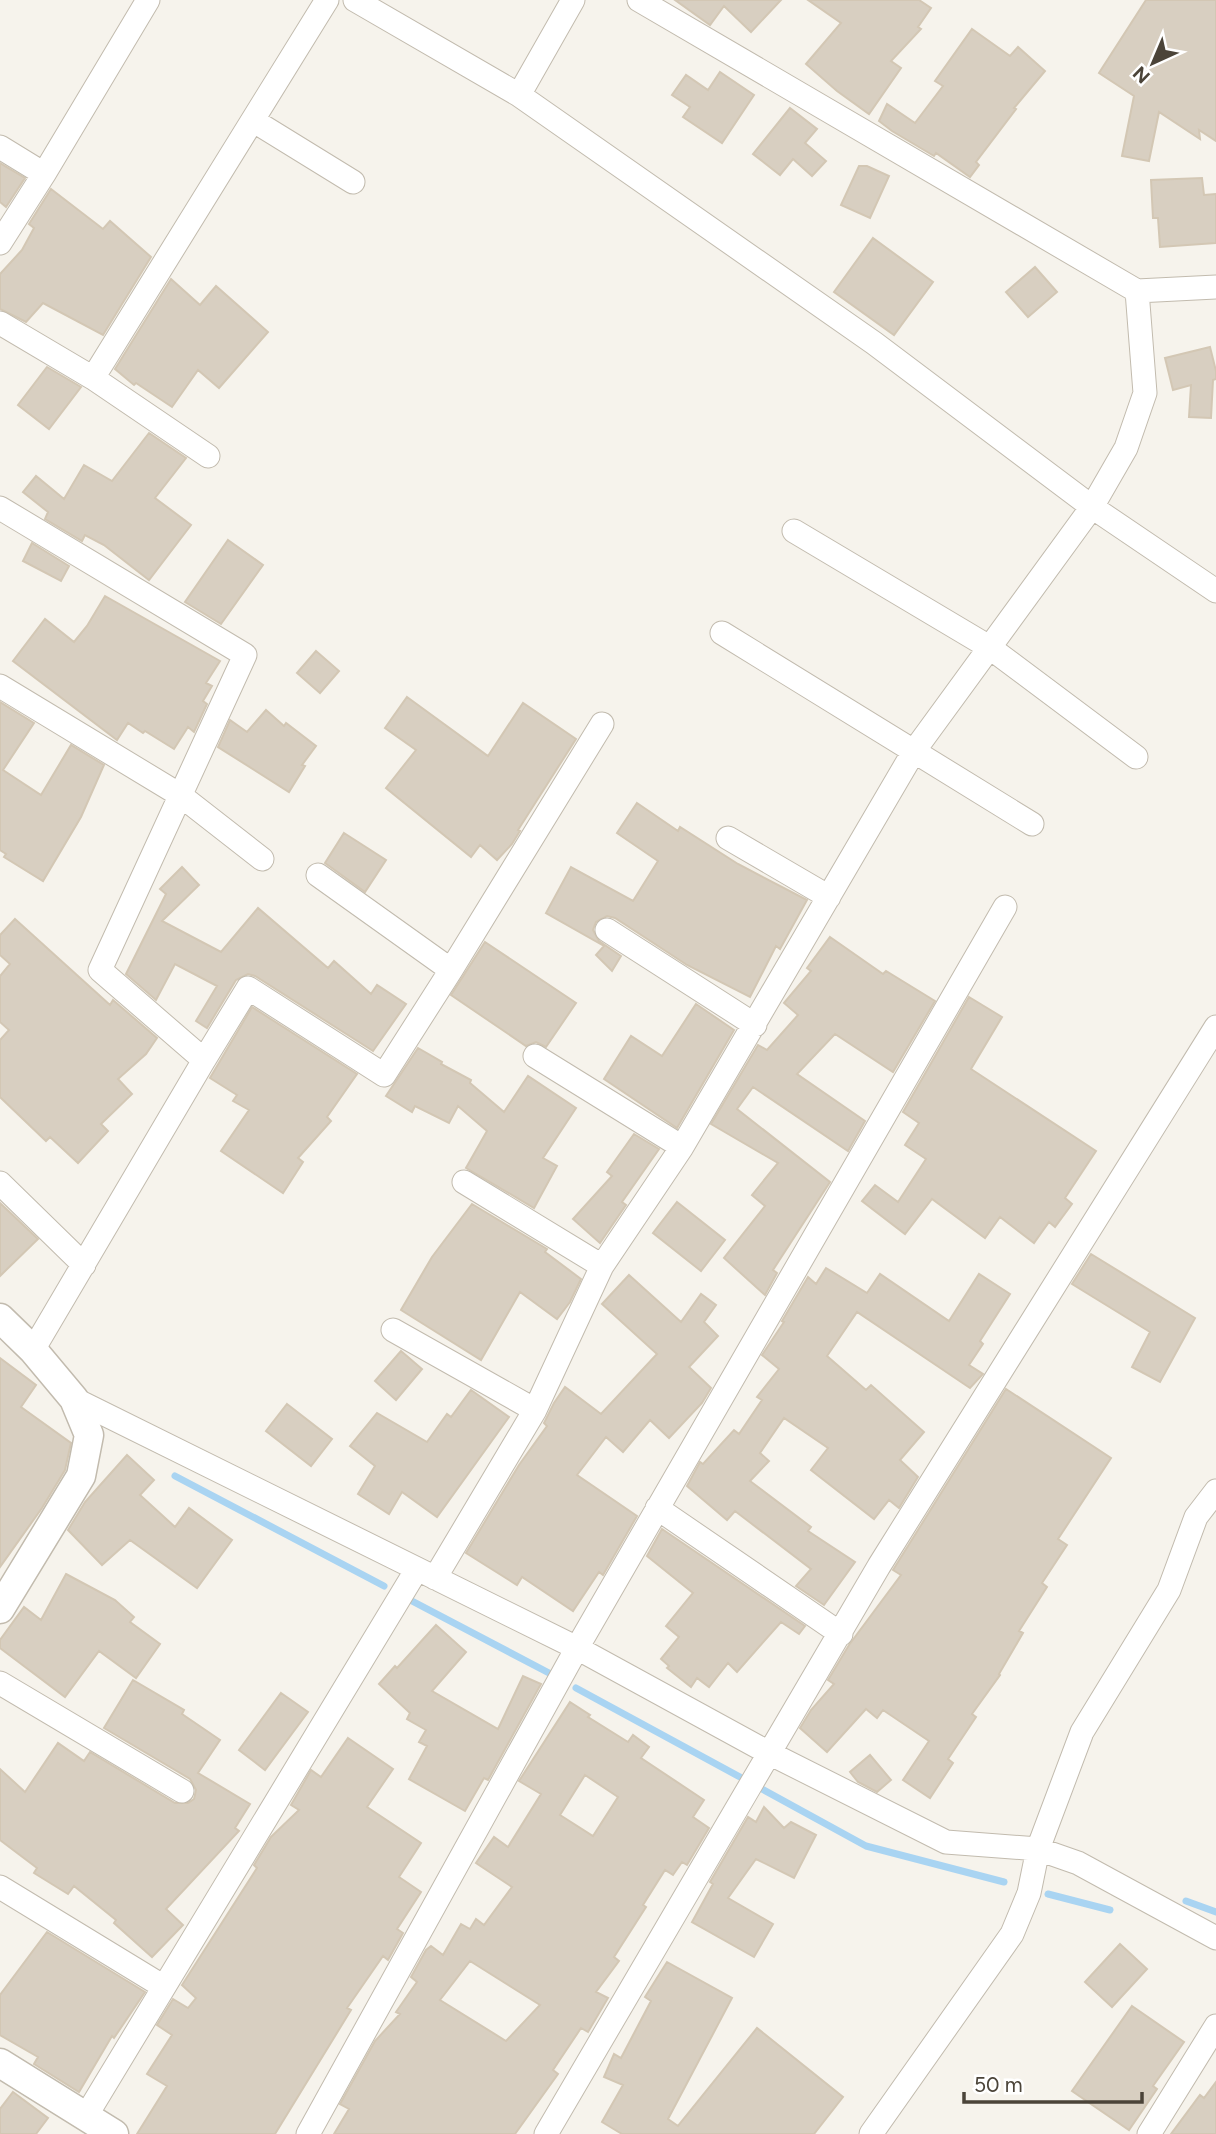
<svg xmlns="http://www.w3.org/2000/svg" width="1216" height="2134" font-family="Figtree,sans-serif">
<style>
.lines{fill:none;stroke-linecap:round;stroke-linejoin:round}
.stream{stroke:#a9d4f2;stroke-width:7}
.building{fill:#d8cfc1;stroke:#d3c7b4;stroke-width:2;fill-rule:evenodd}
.minor-casing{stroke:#c2bbae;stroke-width:25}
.tertiary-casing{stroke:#c2bbae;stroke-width:31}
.minor{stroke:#fff;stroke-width:23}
.tertiary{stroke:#fff;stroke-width:28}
</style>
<rect width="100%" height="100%" fill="#f6f3ec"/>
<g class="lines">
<path class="stream" d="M 175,1476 L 384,1586
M 412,1601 L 549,1673
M 576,1688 L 740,1777
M 762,1789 L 866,1846 L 1004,1882
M 1048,1894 L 1110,1910
M 1186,1901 L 1216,1912"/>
</g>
<path class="building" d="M 675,0 L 781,0 L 751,32 L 724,6 L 710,25 Z
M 808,0 L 919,0 L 931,8 L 918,27 L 921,29 L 891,61 L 901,68 L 869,114 L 837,91 L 806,64 L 841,23 Z
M 1146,0 L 1216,0 L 1216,141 L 1199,130 L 1200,139 L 1159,112 L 1149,161 L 1122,156 L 1134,96 L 1099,73 Z
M 972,29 L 1010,56 L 1018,47 L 1045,71 L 1014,108 L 1016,109 L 976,162 L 979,165 L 970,177 L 936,153 L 934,156 L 892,131 L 879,121 L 887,104 L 915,123 L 943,86 L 935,81 Z
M 720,72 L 754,95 L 722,143 L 683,117 L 690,107 L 672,95 L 686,75 L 708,90 Z
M 790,108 L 817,129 L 805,143 L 826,161 L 812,176 L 793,159 L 780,175 L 753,154 Z
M 0,163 L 25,178 L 6,207 L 0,202 Z
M 859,166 L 867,166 L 889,176 L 870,218 L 841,205 Z
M 1202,178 L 1204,195 L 1216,194 L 1216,243 L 1160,247 L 1158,218 L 1153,218 L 1151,180 Z
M 51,189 L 103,229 L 110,221 L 151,257 L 103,335 L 43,303 L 26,322 L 0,309 L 0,274 L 22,250 L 34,228 L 29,224 Z
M 873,238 L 933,282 L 894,335 L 834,292 Z
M 1035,267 L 1057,292 L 1028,317 L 1006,292 Z
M 171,279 L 200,305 L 216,286 L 268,332 L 219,388 L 198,370 L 172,407 L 136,383 L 134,385 L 115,369 Z
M 1210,347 L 1216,371 L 1216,379 L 1213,380 L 1211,418 L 1189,417 L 1191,385 L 1173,390 L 1165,358 Z
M 47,367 L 81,387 L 49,429 L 18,405 Z
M 149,433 L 186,458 L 155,498 L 191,525 L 149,580 L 104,545 L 85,535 L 82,541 L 45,519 L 48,512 L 23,492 L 36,476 L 64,499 L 84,465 L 112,481 Z
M 228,540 L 263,565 L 221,624 L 185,602 Z
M 32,543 L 69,566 L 61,581 L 23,561 Z
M 105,596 L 220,661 L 206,683 L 212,686 L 203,701 L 207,704 L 194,732 L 188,727 L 174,749 L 145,731 L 143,733 L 128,723 L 117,740 L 13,661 L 45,619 L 74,642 L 87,626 Z
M 316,651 L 339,671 L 320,693 L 297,673 Z
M 407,697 L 488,756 L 523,703 L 576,739 L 518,830 L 520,831 L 512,844 L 497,860 L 480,845 L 471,857 L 386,788 L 416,750 L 385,728 Z
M 0,702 L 34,723 L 3,770 L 41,795 L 71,745 L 104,765 L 81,817 L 43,881 L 4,857 L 6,854 L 0,850 Z
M 266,710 L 284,726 L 286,723 L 316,746 L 302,765 L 305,766 L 289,792 L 218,747 L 230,720 L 247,732 Z
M 637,803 L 678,831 L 680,827 L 738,864 L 807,900 L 780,949 L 776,946 L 750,997 L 687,965 L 615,918 L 607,916 L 596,922 L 593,930 L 599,941 L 621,956 L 612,971 L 596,955 L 604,946 L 546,913 L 571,867 L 633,901 L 658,861 L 617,833 Z
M 344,833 L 386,860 L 365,892 L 325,863 Z
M 182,867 L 199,885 L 162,921 L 221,952 L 258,908 L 328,968 L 334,961 L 371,994 L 377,985 L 406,1004 L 373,1051 L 255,976 L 248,974 L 236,980 L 207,1028 L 196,1021 L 217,986 L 175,964 L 156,1000 L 126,974 L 166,894 L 160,889 Z
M 15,919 L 110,1005 L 113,1000 L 157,1038 L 146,1054 L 118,1079 L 132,1094 L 101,1124 L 108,1131 L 78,1163 L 50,1137 L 46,1141 L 0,1097 L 0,1040 L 9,1030 L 0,1022 L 0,976 L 10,964 L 0,955 L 0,935 Z
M 830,937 L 883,974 L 886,971 L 935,1001 L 893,1072 L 835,1034 L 797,1074 L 865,1121 L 848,1151 L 753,1087 L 737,1109 L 830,1182 L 773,1270 L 777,1273 L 765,1295 L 724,1258 L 765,1206 L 752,1195 L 778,1163 L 711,1124 L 758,1045 L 767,1050 L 798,1015 L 784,1003 L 811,971 L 807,968 Z
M 485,942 L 576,1003 L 546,1047 L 536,1042 L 526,1046 L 451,995 Z
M 969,997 L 1002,1017 L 971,1069 L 1096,1151 L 1065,1198 L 1072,1204 L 1055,1227 L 1049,1222 L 1034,1243 L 1000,1217 L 985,1238 L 932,1199 L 905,1234 L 862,1201 L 875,1185 L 898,1202 L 926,1159 L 905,1145 L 919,1123 L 903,1112 Z
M 696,1004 L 734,1030 L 677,1128 L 604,1079 L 631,1036 L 662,1056 Z
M 252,1007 L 357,1074 L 327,1117 L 331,1121 L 298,1158 L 303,1162 L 283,1193 L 221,1151 L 249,1110 L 233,1101 L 237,1095 L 210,1078 Z
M 418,1048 L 442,1062 L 441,1064 L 471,1080 L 470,1083 L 504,1112 L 528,1076 L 576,1108 L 543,1158 L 557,1166 L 534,1208 L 466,1168 L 487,1131 L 458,1106 L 449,1123 L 415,1106 L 412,1112 L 386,1096 Z
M 634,1134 L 659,1149 L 622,1202 L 626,1205 L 600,1243 L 573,1219 L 612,1176 L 607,1172 Z
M 677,1202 L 725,1240 L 701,1271 L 653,1233 Z
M 0,1203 L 38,1239 L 0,1276 Z
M 472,1204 L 547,1249 L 545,1252 L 581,1279 L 570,1302 L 557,1319 L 520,1292 L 481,1360 L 401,1310 L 432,1257 Z
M 1091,1254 L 1195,1318 L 1160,1382 L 1132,1367 L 1150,1332 L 1072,1284 Z
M 826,1268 L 867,1293 L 880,1274 L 949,1321 L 979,1274 L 1010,1294 L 980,1341 L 983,1344 L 969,1365 L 983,1374 L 970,1388 L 857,1312 L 827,1356 L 866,1390 L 871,1385 L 924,1432 L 900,1460 L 918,1477 L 899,1508 L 889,1500 L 874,1519 L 811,1470 L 828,1448 L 784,1418 L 760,1453 L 769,1461 L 750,1481 L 811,1527 L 808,1531 L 855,1562 L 824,1605 L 796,1586 L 811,1569 L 735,1511 L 727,1520 L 687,1486 L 700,1462 L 703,1464 L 734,1430 L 739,1434 L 762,1400 L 757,1397 L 779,1369 L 762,1355 L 784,1322 L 782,1321 L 808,1277 L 816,1284 Z
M 629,1275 L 681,1322 L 701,1294 L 716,1305 L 704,1322 L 718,1336 L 689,1367 L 711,1388 L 702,1403 L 669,1438 L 650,1420 L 623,1452 L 606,1437 L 577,1475 L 637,1516 L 603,1575 L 599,1572 L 573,1611 L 522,1577 L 517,1585 L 466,1553 L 519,1465 L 547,1426 L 544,1423 L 554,1403 L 565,1387 L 601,1414 L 657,1354 L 602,1304 Z
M 401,1351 L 422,1369 L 396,1400 L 375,1381 Z
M 0,1358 L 36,1385 L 21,1407 L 71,1443 L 65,1470 L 42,1508 L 0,1567 Z
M 1006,1389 L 1111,1458 L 1058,1539 L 1067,1545 L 1042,1583 L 1047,1587 L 1019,1631 L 1023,1633 L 999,1674 L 1000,1675 L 972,1714 L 976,1717 L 948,1759 L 953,1763 L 930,1798 L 903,1780 L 929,1741 L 883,1710 L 877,1718 L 866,1709 L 827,1752 L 800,1728 L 811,1710 L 834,1684 L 828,1680 L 849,1645 L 901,1575 L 893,1570 Z
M 471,1390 L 509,1417 L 437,1517 L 402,1492 L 389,1514 L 358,1494 L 375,1466 L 350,1446 L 377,1413 L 427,1442 L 447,1414 L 451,1417 Z
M 287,1404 L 332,1439 L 311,1466 L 266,1431 Z
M 127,1455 L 154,1480 L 140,1495 L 175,1527 L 189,1508 L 232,1540 L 197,1588 L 130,1540 L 102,1565 L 68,1530 L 85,1502 Z
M 662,1529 L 805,1626 L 799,1634 L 781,1622 L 737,1672 L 728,1663 L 709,1687 L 697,1678 L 691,1687 L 667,1668 L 669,1666 L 661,1659 L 679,1637 L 666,1626 L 693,1593 L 647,1556 Z
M 66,1574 L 115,1600 L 134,1617 L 130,1622 L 160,1644 L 136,1678 L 99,1651 L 65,1697 L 0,1648 L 0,1640 L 24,1607 L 41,1620 Z
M 436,1625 L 466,1652 L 432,1691 L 498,1729 L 523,1676 L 541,1684 L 488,1780 L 484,1778 L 465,1811 L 409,1779 L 427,1746 L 419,1742 L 426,1730 L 407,1719 L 410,1713 L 379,1684 L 395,1666 L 397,1668 Z
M 133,1680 L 184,1710 L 182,1714 L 220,1740 L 198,1773 L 250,1804 L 235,1828 L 239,1831 L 166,1909 L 183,1925 L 152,1957 L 114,1923 L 116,1920 L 74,1886 L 68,1894 L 34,1873 L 37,1868 L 0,1840 L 0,1769 L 25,1792 L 58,1743 L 84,1761 L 90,1752 L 175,1803 L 188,1803 L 194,1799 L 196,1790 L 190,1779 L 104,1728 Z
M 281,1693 L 308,1712 L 265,1770 L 239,1750 Z
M 570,1702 L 590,1715 L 588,1717 L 628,1742 L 633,1735 L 649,1747 L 641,1758 L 704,1800 L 693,1817 L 709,1828 L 687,1865 L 682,1862 L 673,1875 L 665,1870 L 643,1905 L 646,1907 L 614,1957 L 619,1961 L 596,1992 L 608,1998 L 588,2032 L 581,2028 L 553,2070 L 558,2074 L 515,2134 L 334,2134 L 349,2109 L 340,2104 L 375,2041 L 400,2014 L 396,2012 L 417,1982 L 411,1977 L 426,1950 L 431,1946 L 443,1955 L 461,1924 L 470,1929 L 476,1919 L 484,1925 L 512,1887 L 476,1863 L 494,1837 L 508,1847 L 541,1794 L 519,1781 ZM 585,1775 L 618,1797 L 593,1836 L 560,1815 ZM 470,1961 L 540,2005 L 506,2041 L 440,2000 Z
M 348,1738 L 393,1769 L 367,1807 L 421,1843 L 399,1877 L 421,1892 L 397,1929 L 403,1933 L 388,1960 L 383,1956 L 347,2008 L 351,2010 L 275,2134 L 137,2134 L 167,2086 L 147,2074 L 172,2035 L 157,2025 L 173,1999 L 188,2008 L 196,1998 L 182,1985 L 257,1868 L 254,1865 L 271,1837 L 299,1810 L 291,1805 L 311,1770 L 321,1777 Z
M 870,1755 L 891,1780 L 877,1792 L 858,1782 L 850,1772 Z
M 764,1807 L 784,1828 L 791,1822 L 816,1835 L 794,1878 L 756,1859 L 728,1898 L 773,1924 L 754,1957 L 692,1922 L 713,1884 L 710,1882 L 748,1817 L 756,1822 Z
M 47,1932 L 145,1992 L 114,2038 L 112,2036 L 79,2092 L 34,2064 L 38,2057 L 0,2035 L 0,1995 Z
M 1120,1944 L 1147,1969 L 1112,2007 L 1085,1982 Z
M 667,1962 L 732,1998 L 668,2119 L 678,2126 L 757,2028 L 843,2097 L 814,2134 L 622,2134 L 602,2122 L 623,2085 L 604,2077 L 614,2054 L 621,2058 L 651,2001 L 645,1997 Z
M 1132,2006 L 1184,2042 L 1153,2086 L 1157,2089 L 1129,2130 L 1072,2091 Z
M 1216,2082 L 1216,2134 L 1171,2134 L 1200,2095 L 1204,2098 Z
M 13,2092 L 48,2118 L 36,2134 L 0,2134 L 0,2109 Z"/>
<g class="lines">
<g class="minor-casing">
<path id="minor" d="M 355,0 L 519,95
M 573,0 L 519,95 L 874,343 L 1092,507 L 1126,448 L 1145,393 L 1137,291
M 639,0 L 1137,291 L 1216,287
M 254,121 L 353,182
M 0,147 L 44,174
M 0,243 L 44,174 L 148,0
M 0,323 L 93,378 L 327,0
M 93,378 L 208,456
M 0,508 L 245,655 L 100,970 L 204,1060 L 33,1350
M 794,531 L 989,647 L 1136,757
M 722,633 L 1032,824
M 0,686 L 180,795 L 262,859
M 728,838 L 829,897
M 318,875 L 451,970
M 607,930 L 755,1025
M 535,1056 L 682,1147
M 204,1060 L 248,988 L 384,1075 L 451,970 L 602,724
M 464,1182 L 602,1266
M 0,1183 L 84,1265
M 393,1330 L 535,1410
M 74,1399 L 577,1648 L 1005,907
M 657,1508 L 841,1634
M 435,1578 L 535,1410 L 602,1266 L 682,1147 L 914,751 L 1092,507 L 1216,591
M 0,1683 L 182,1791
M 0,1887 L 164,1987
M 86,2116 L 417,1569
M 308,2134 L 577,1648 L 769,1753 L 946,1842 L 1038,1849 L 1078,1863 L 1216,1938
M 546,2134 L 879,1566 L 1216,1027
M 871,2134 L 1012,1934 L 1029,1893 L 1038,1849 L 1082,1732 L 1169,1590 L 1196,1517 L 1216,1491
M 1149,2134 L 1216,2026"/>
</g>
<g class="tertiary-casing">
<path id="tertiary" d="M 0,1318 L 33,1350 L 74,1399 L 89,1435 L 81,1476 L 0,1609
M 0,2063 L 114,2134"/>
</g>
<use href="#minor" class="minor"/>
<use href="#tertiary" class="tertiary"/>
</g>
<g transform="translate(1153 63) rotate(224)" stroke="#ffffff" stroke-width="5" paint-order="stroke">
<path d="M0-5L12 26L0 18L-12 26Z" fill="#4b4439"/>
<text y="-10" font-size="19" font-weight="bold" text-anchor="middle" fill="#4b4439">N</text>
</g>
<path d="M964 2092v10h178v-10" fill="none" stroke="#4b4439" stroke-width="3.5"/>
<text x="974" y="2092" font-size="21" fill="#4b4439" stroke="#ffffff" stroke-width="5" paint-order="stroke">50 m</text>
</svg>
